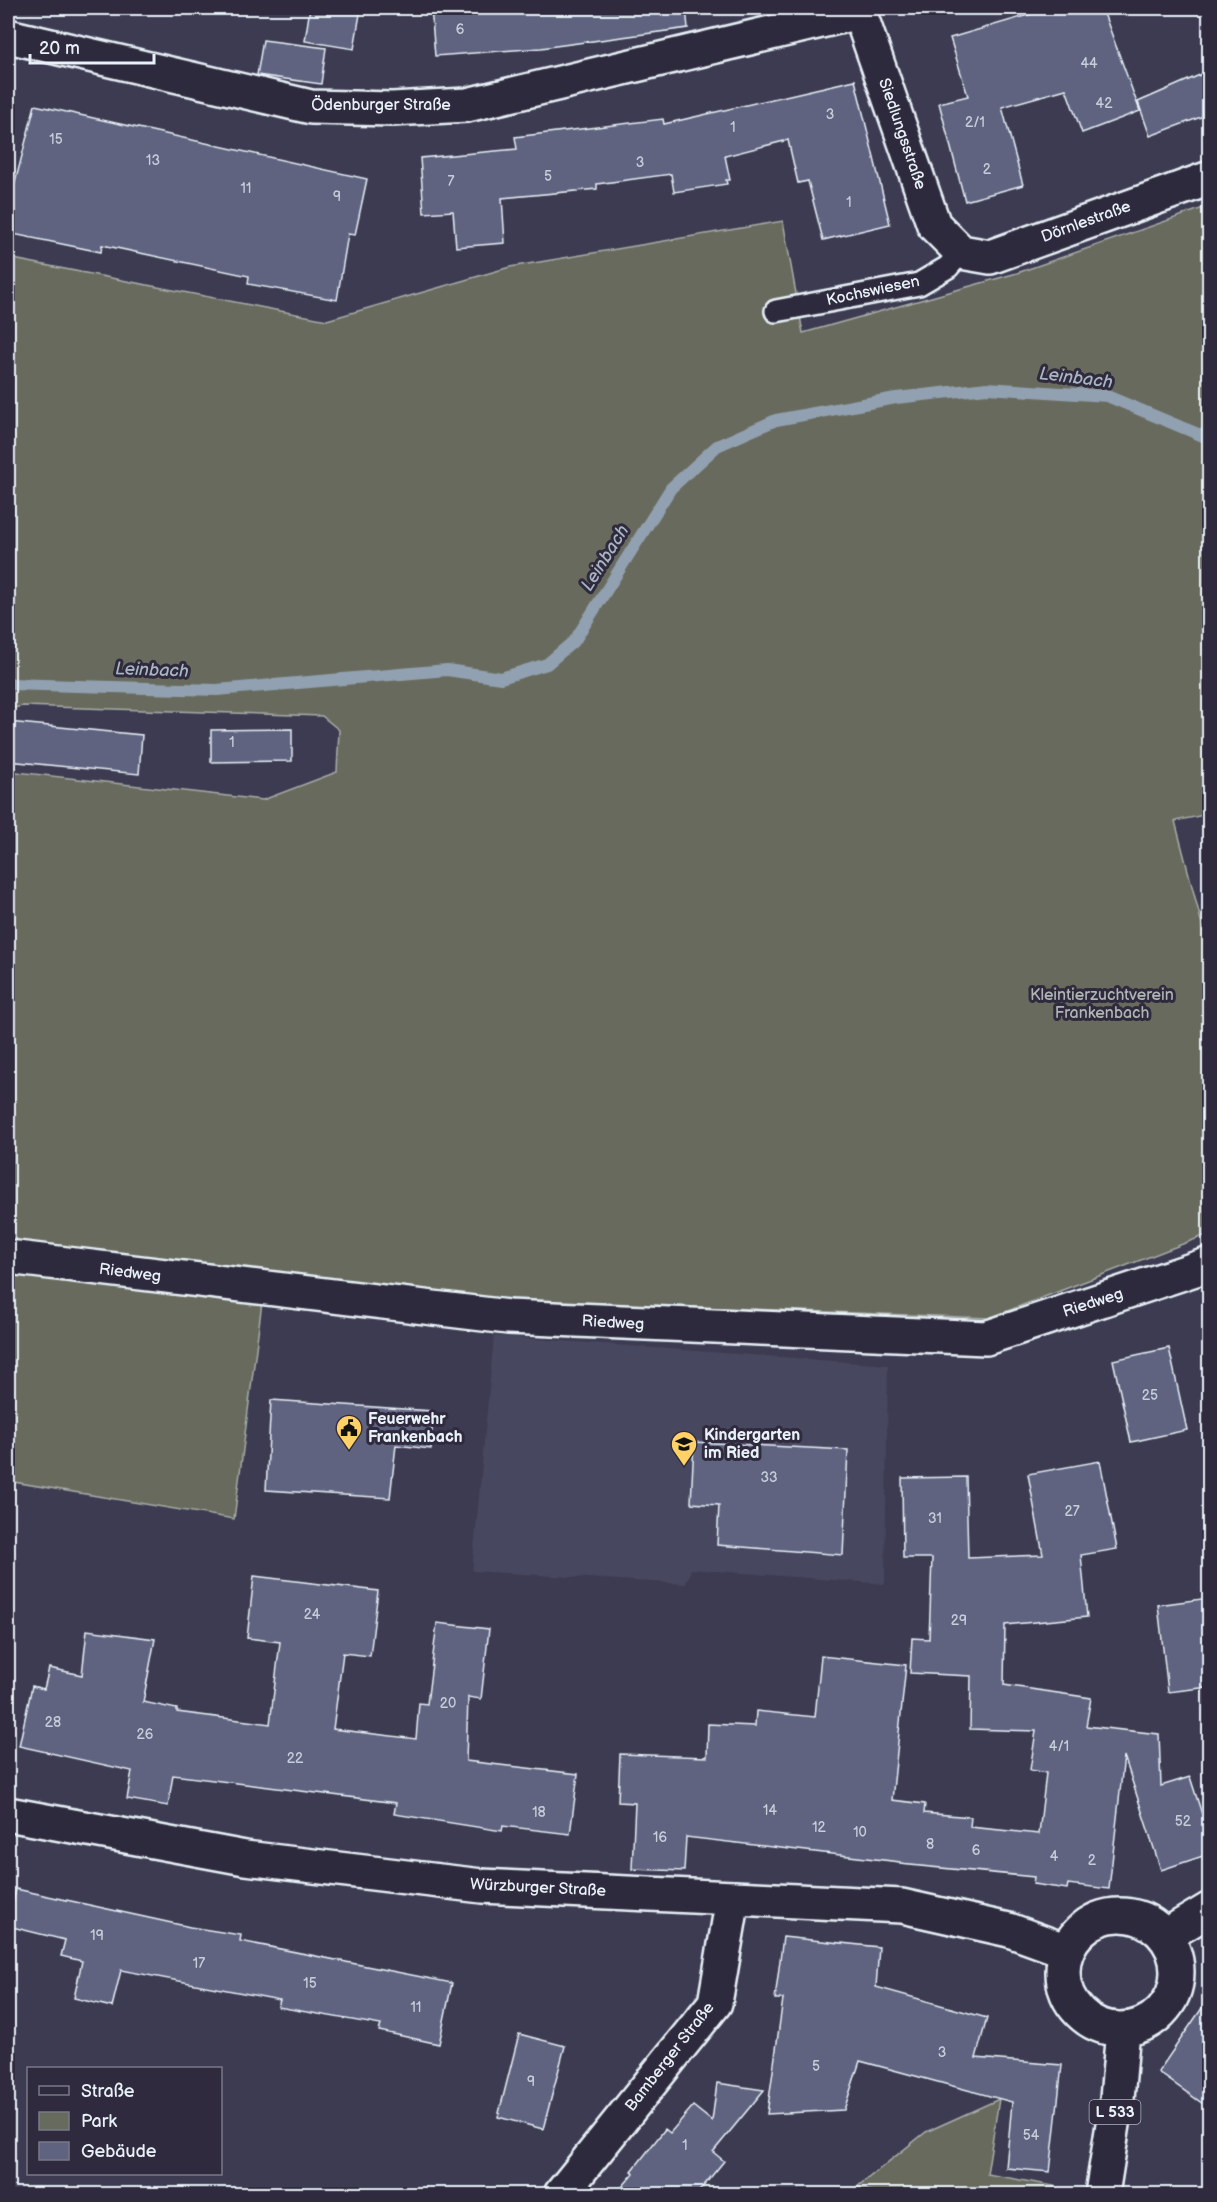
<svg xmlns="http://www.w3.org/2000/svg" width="1217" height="2202" font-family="'Balsamiq Sans',sans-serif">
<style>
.built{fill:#47475f}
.green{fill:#676b5d;stroke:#a8aeaa;stroke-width:1.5}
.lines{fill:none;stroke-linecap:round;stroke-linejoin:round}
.stream{stroke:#92a1b1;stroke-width:12}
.building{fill:#5f6380;stroke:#e8f1f8;stroke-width:1.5}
.service-casing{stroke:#e8f1f8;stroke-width:26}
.minor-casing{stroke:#e8f1f8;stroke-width:38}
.secondary-casing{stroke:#e8f1f8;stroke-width:38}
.primary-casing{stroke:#e8f1f8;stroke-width:38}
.service{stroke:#2f2a3d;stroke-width:21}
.minor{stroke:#2f2a3d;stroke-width:33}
.secondary{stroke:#2f2a3d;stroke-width:33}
.primary{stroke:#2f2a3d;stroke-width:33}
.labels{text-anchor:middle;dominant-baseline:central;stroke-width:6;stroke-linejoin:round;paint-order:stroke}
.number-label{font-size:14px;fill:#c6ceda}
.shield{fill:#2f2a3d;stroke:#b0b5c0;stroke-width:1.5}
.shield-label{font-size:15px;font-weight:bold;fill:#e8f1f8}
.street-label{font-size:16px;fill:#e8f1f8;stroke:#2f2a3d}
.park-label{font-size:16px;fill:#aeb5b2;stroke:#2f2a3d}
.poi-label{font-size:16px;font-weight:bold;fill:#e8f1f8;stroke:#2f2a3d;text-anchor:start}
.water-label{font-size:18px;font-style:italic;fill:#a8b5c3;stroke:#2f2a3d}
</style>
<rect width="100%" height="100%" fill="#3d3b51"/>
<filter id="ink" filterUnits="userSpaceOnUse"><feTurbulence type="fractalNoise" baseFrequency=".0167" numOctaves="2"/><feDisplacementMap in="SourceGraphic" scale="12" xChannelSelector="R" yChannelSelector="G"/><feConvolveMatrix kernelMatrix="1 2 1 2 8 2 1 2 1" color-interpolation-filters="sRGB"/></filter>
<g filter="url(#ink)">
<path class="built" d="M 494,1336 L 888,1365 L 885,1584 L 691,1569 L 686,1584 L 472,1571 Z"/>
<path class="green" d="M 1209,206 L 1209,814 L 1175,821 L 1209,951 L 1209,1234 L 989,1318 L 509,1300 L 265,1279 L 234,1519 L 8,1481 L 8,771 L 263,800 L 337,772 L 339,730 L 322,716 L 23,706 L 8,709 L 8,258 L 327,320 L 510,267 L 783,221 L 803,333 L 1017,273 Z
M 999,2099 L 987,2174 L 1054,2186 L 1052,2194 L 881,2194 L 857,2187 L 926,2132 Z"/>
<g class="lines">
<path class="stream" d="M 8,684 L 217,690 L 447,670 L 501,678 L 547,664 L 575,640 L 671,488 L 717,446 L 776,420 L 896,398 L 987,388 L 1107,396 L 1210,439"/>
</g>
<path class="building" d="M 310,8 L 361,8 L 354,49 L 305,41 Z
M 431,8 L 686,8 L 688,28 L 541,48 L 435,56 Z
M 1052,8 L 1102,8 L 1140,111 L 1082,133 L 1066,89 L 1002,107 L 1023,185 L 965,201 L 939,103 L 968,96 L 950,38 Z
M 263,40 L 326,48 L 321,84 L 257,75 Z
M 1209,71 L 1209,114 L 1150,136 L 1138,102 Z
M 855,80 L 890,224 L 823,240 L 808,181 L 798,183 L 788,140 L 725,156 L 730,180 L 726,180 L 727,184 L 674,192 L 671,174 L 597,184 L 597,189 L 502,198 L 505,243 L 456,247 L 453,211 L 424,213 L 420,158 L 517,149 L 515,137 L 663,119 L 664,124 Z
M 35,105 L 367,179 L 355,235 L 348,234 L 337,300 L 248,284 L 249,276 L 102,245 L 101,252 L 8,233 L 8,210 Z
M 8,722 L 142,735 L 139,774 L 8,761 Z
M 292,729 L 292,761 L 211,762 L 211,730 Z
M 1169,1348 L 1187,1430 L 1131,1442 L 1113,1360 Z
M 271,1400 L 433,1411 L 431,1449 L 396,1445 L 390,1498 L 266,1490 Z
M 694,1442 L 848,1450 L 843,1555 L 717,1545 L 719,1505 L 691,1503 Z
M 1100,1461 L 1117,1549 L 1081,1555 L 1087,1617 L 1005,1625 L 1004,1685 L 1091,1698 L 1086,1726 L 1159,1734 L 1161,1786 L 1190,1777 L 1202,1814 L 1209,1812 L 1209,1854 L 1161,1870 L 1124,1756 L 1109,1889 L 1068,1884 L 1067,1889 L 1033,1884 L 1034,1877 L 900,1864 L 900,1862 L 686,1837 L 684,1871 L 632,1869 L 635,1803 L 618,1802 L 620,1754 L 707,1757 L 708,1724 L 755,1726 L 756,1711 L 815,1717 L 821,1656 L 906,1665 L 892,1800 L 925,1804 L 924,1813 L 971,1817 L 970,1827 L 1039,1834 L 1046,1773 L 1030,1770 L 1036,1731 L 970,1729 L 971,1676 L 910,1673 L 912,1638 L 929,1639 L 932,1558 L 903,1558 L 902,1478 L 966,1477 L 968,1558 L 1043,1555 L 1028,1474 Z
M 254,1576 L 378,1591 L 370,1656 L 343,1653 L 333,1729 L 416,1739 L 419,1703 L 427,1704 L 437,1623 L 489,1629 L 481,1699 L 468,1697 L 466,1761 L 578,1774 L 570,1834 L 503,1826 L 502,1831 L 394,1814 L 396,1803 L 173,1775 L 168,1806 L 127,1799 L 132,1771 L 19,1746 L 32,1686 L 44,1689 L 49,1668 L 82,1675 L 87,1630 L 155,1639 L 143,1702 L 177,1709 L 177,1712 L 270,1724 L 280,1642 L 247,1638 Z
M 1209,1598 L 1209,1687 L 1168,1692 L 1158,1605 Z
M 16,1889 L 190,1927 L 241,1935 L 240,1941 L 452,1983 L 439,2044 L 379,2031 L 381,2025 L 278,2007 L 280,2000 L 121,1970 L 112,2007 L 74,1998 L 82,1961 L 61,1956 L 65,1940 L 8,1926 Z
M 783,1937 L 879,1947 L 876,1987 L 987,2018 L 976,2058 L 1062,2065 L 1050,2172 L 1006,2168 L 1012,2102 L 860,2061 L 844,2110 L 767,2114 L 783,1999 L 775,1999 Z
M 1209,1998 L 1209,2108 L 1158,2072 Z
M 519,2034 L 565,2046 L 543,2129 L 498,2117 Z
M 717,2083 L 764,2090 L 713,2152 L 724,2161 L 697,2194 L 616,2194 L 634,2173 L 632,2171 L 665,2129 L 670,2133 L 693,2106 L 712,2121 Z"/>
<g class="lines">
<g class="service-casing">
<path id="service" d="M 776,311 L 919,284 L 948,267 L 961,252"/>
</g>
<g class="minor-casing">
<path id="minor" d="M 858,8 L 934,225 L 961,252 L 990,257 L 1210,178
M 8,36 L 311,107 L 392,109 L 467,105 L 859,12
M 8,1257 L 508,1317 L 986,1338 L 1210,1264
M 561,2194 L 715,2003 L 733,1898"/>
</g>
<g class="secondary-casing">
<path id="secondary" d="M 8,1814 L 245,1858 L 482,1886 L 902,1906 L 1009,1930 L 1067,1951"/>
</g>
<g class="primary-casing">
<path id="primary" d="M1063 1972a57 57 0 1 1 114 0a57 57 0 1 1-114 0Z
M 1165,1936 L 1210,1909
M 1102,2194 L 1117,2099 L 1123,2029"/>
</g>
<use href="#service" class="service"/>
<use href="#minor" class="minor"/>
<use href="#secondary" class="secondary"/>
<use href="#primary" class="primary"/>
</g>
</g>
<defs>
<g id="civic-pin" transform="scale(1.35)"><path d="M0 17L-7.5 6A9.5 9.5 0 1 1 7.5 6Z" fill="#ffd166" stroke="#2f2a3d"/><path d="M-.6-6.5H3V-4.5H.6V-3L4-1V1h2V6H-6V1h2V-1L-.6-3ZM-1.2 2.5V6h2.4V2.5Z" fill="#111"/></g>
<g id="school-pin" transform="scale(1.35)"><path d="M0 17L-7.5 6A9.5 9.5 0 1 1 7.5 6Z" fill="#ffd166" stroke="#2f2a3d"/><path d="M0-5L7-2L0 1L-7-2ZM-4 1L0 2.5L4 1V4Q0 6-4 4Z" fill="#111"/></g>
</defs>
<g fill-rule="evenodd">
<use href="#civic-pin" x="349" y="1428"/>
<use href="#school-pin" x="684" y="1444"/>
</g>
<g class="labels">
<g class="number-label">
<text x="460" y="29">6</text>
<text x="1089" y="63">44</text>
<text x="1104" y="103">42</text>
<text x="830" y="114">3</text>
<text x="975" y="122">2/1</text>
<text x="733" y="127">1</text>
<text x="56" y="139">15</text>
<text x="153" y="160">13</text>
<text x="640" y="162">3</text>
<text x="987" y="169">2</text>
<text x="548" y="176">5</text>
<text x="451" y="181">7</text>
<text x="246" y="188">11</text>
<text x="337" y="196">9</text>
<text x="849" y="202">1</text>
<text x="232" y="742">1</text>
<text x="1150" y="1395">25</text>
<text x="769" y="1477">33</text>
<text x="1072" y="1511">27</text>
<text x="935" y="1518">31</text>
<text x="312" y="1614">24</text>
<text x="959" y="1620">29</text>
<text x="448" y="1703">20</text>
<text x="53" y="1722">28</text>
<text x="145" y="1734">26</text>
<text x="1059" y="1746">4/1</text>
<text x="295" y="1758">22</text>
<text x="770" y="1810">14</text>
<text x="539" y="1812">18</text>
<text x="1183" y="1821">52</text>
<text x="819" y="1827">12</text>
<text x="860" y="1832">10</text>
<text x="660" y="1837">16</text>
<text x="930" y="1844">8</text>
<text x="976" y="1850">6</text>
<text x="1054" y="1856">4</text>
<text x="1092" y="1860">2</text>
<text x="97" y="1935">19</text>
<text x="199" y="1963">17</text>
<text x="310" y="1983">15</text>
<text x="416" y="2007">11</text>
<text x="942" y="2052">3</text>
<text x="816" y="2066">5</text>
<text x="531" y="2081">9</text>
<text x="1031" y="2135">54</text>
<text x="685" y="2145">1</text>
</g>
<rect class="shield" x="1089.5" y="2100" width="51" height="24" rx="4.5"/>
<g class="shield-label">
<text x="1115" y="2112">L 533</text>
</g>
<g class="street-label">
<text x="381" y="105">Ödenburger Straße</text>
<text transform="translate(902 134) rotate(71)">Siedlungsstraße</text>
<text transform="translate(1086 222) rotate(-20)">Dörnlestraße</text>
<text transform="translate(873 291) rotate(-12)">Kochswiesen</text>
<text transform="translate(130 1273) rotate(7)">Riedweg</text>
<text transform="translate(1093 1303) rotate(-18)">Riedweg</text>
<text transform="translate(613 1323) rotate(3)">Riedweg</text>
<text transform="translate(538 1888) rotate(3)">Würzburger Straße</text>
<text transform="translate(670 2057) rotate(-52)">Bamberger Straße</text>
</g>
<g class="park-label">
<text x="1102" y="995">Kleintierzuchtverein<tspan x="1102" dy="18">Frankenbach</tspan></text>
</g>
<g class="poi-label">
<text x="368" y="1419">Feuerwehr<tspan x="368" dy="18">Frankenbach</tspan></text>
<text x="704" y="1435">Kindergarten<tspan x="704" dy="18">im Ried</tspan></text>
</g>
<g class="water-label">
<text transform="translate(1076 378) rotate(7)">Leinbach</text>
<text transform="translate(605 558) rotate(-58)">Leinbach</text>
<text transform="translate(152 670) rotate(2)">Leinbach</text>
</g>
</g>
<rect width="1217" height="2202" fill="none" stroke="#2f2a3d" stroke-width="30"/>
<rect x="15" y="15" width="1187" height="2172" fill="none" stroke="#e8f1f8" stroke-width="2" filter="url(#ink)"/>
<rect x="27" y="2067" width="195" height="108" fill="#2f2a3d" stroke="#797a88" stroke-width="1.5"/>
<rect x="39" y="2086" width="30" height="9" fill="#2f2a3d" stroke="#797a88" stroke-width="1.5"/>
<text x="81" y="2097" font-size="18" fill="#e8f1f8">Straße</text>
<rect x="39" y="2112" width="30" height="18" fill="#676b5d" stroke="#797a88" stroke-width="1.5"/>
<text x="81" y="2127" font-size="18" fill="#e8f1f8">Park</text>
<rect x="39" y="2142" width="30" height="18" fill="#5f6380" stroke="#797a88" stroke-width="1.5"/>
<text x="81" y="2157" font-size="18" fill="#e8f1f8">Gebäude</text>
<path d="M30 54v9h124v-9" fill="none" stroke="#e8f1f8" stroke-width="3"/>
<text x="39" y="54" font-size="18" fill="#e8f1f8" stroke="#2f2a3d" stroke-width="4.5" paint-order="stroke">20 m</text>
</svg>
